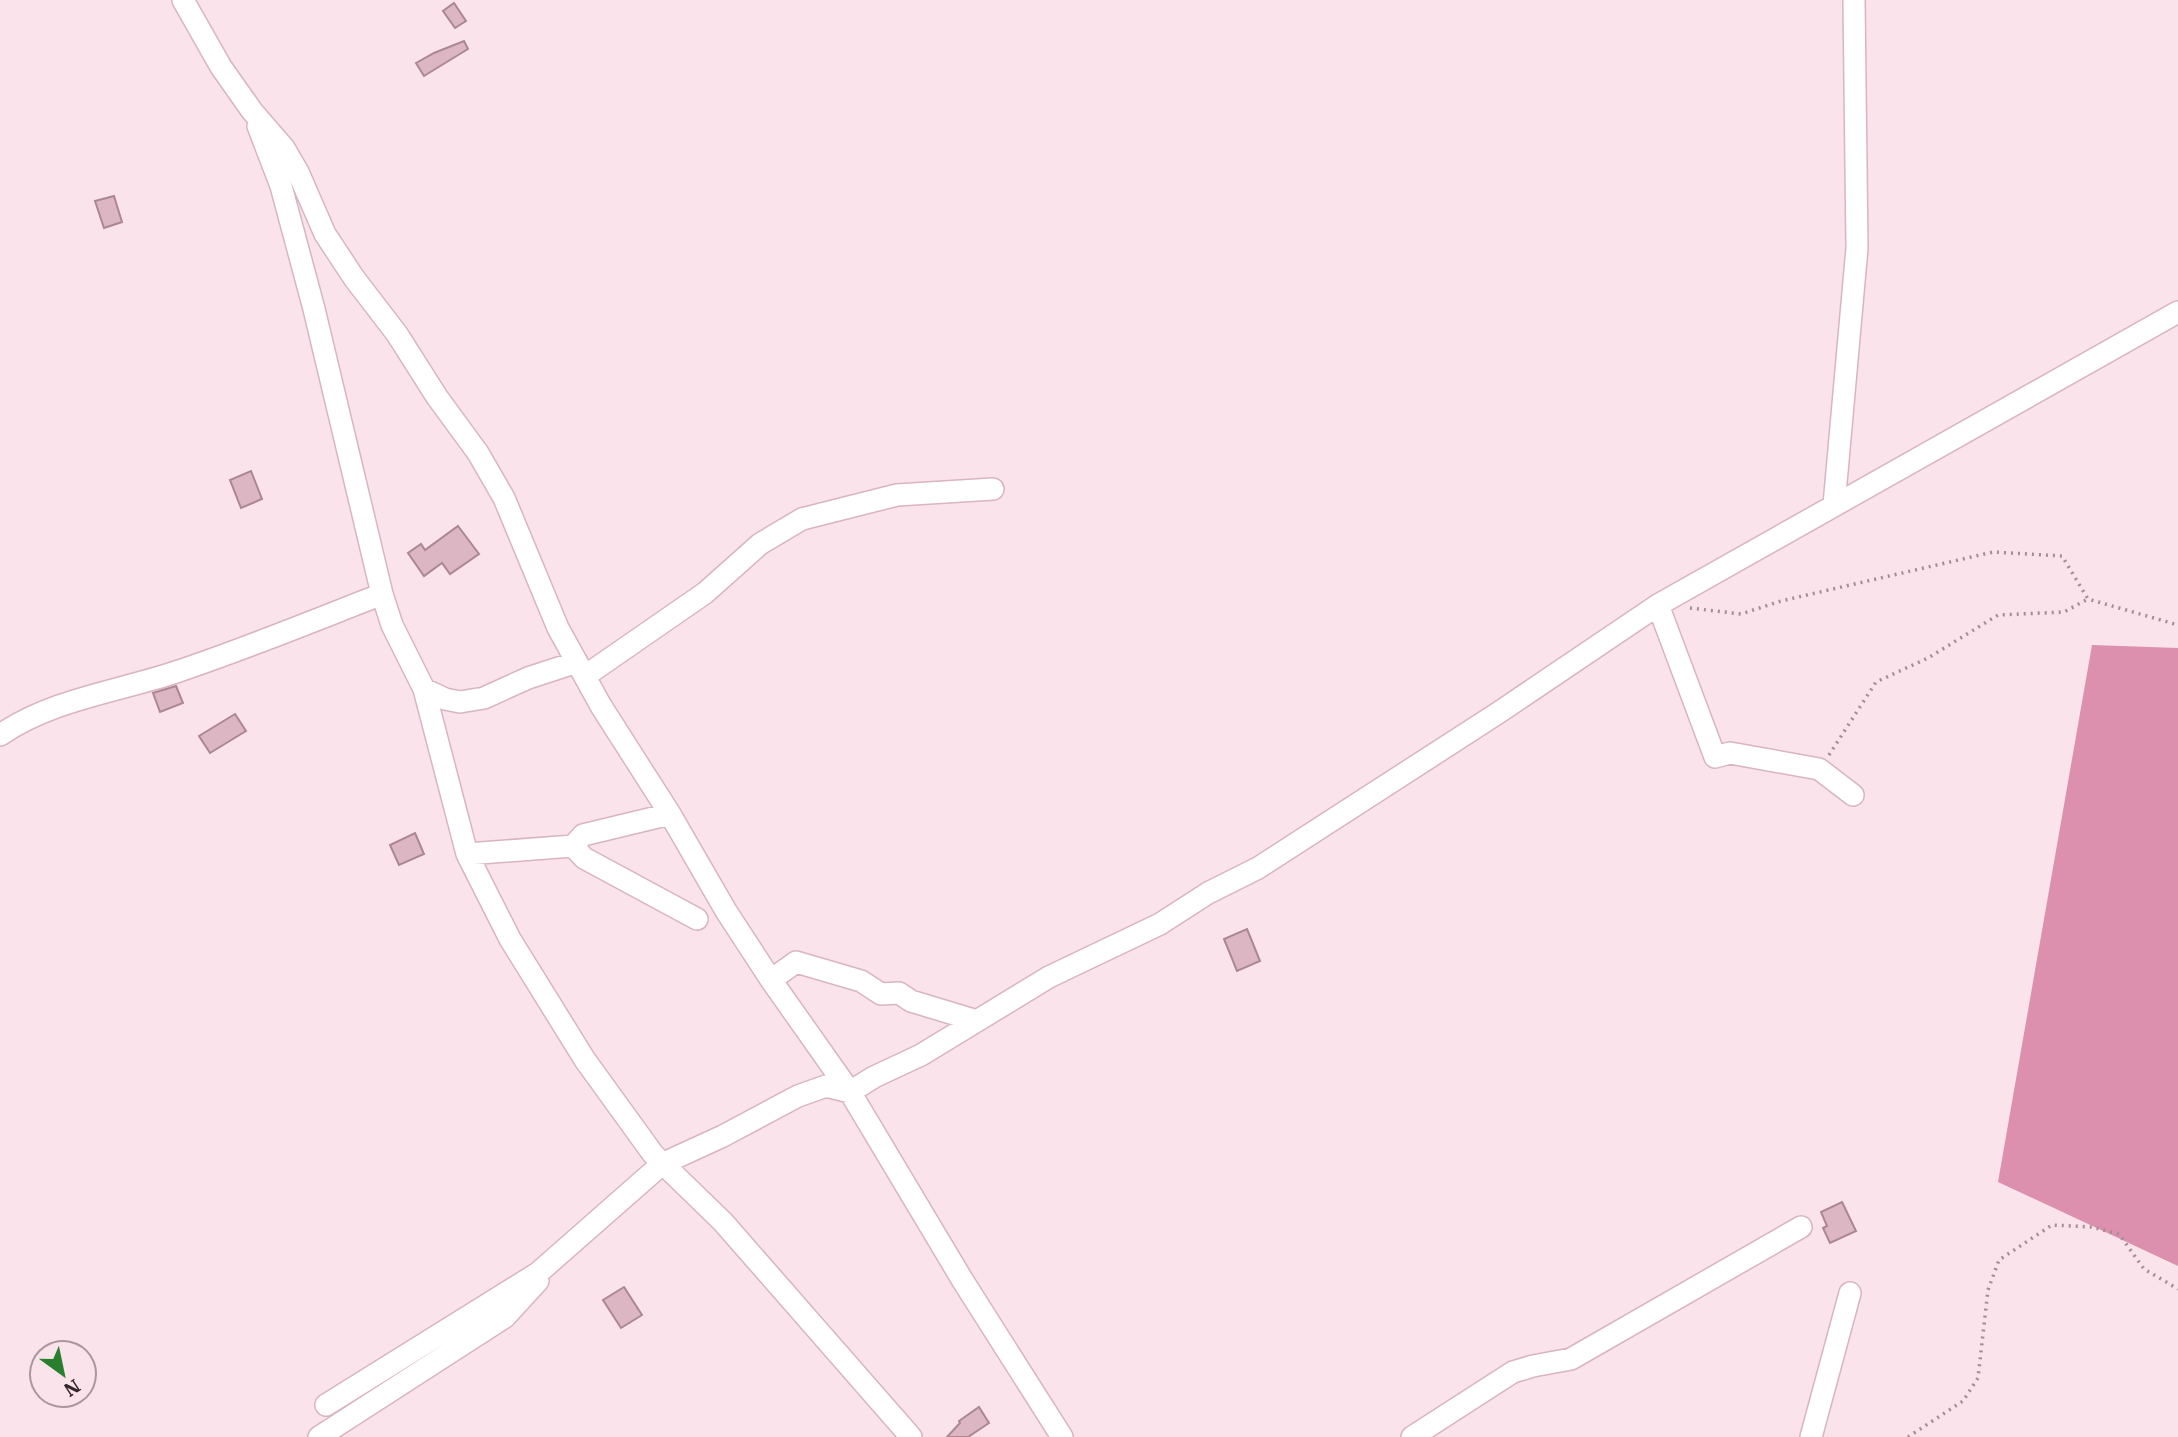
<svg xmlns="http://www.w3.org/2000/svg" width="2178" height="1437" font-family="'IBM Plex Serif',serif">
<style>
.forest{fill:#dc90ad}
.building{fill:#dcb7c3;stroke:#ab8793;stroke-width:2}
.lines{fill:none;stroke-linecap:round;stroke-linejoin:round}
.minor-casing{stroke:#d9b4c1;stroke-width:24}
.path{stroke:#a18e94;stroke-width:3.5;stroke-dasharray:2 5;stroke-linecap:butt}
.minor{stroke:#fff;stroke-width:21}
</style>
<rect width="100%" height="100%" fill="#fae3ea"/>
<path class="forest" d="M 2092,645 L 2178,648 L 2178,1266 L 1998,1182 Z"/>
<path class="building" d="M 454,3 L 466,21 L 455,28 L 443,11 Z
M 464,41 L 468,49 L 424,76 L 416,63 L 434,53 Z
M 114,196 L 122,222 L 104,228 L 95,201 Z
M 251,471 L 262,499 L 241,508 L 230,480 Z
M 458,526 L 479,554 L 450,574 L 442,563 L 424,576 L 408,553 L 421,544 L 425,550 Z
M 176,686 L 183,703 L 160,712 L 153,693 Z
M 235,714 L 246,731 L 210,753 L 199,736 Z
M 415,833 L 424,854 L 399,865 L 390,845 Z
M 1247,929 L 1260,961 L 1237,971 L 1224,939 Z
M 1842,1202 L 1856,1231 L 1830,1243 L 1823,1228 L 1827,1226 L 1821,1212 Z
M 624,1287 L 642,1315 L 621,1328 L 603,1300 Z
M 979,1407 L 989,1423 L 968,1437 L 947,1437 L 960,1423 L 959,1421 Z"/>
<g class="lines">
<g class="minor-casing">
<path id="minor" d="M 183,0 L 221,67 L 252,111 L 284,148 L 298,172 L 325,234 L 354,278 L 397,334 L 437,397 L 478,453 L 504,498 L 558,628 L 601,706 L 670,814 L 726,911 L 771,980 L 850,1092 L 963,1281 L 1062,1437
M 258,126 L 281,186 L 314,309 L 382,594 L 392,625 L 424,689 L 467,854 L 510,939 L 585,1060 L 653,1154 L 723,1222 L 911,1437
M 1834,505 L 1857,248 L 1854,0
M 1658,605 L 1715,757 L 1730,753 L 1819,769 L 1853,795
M 585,676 L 705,593 L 760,544 L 802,519 L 897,495 L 993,489
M 424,689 L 445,699 L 460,702 L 484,698 L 528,678 L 577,662
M 0,735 C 53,699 116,692 176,672 C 245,649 313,621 382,594
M 573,846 L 584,858 L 697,919
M 467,854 L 573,846 L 583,835 L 670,814
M 771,980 L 796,962 L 861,981 L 881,994 L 899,993 L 911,1001 L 977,1021
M 326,1405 L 538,1273 L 662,1164 L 723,1136 L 798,1096 L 826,1086 L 850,1092 L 874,1077 L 921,1055 L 1049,977 L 1160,924 L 1208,893 L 1258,868 L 1498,713 L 1658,605 L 2178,312
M 319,1437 L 505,1317 L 538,1281
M 1412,1437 L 1513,1372 L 1533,1366 L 1571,1359 L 1801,1227
M 1811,1437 L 1850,1293"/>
</g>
<path class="path" d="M 1690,608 L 1741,614 L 1781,601 L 1993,552 L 2062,556 L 2088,599 L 2178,625
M 1829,755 L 1876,682 L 1928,658 L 1998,615 L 2064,612 L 2088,599
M 1908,1437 L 1963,1401 L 1978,1378 L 1988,1290 L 1999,1260 L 2052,1225 L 2092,1227 L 2119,1234 L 2144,1269 L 2178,1289"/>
<use href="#minor" class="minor"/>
</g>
<g transform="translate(63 1374) rotate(147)"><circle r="33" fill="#fae3ea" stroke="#aa979d" stroke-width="2"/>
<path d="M0-5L12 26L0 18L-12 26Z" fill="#287f2d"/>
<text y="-10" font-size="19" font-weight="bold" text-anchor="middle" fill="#322429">N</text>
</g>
</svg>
